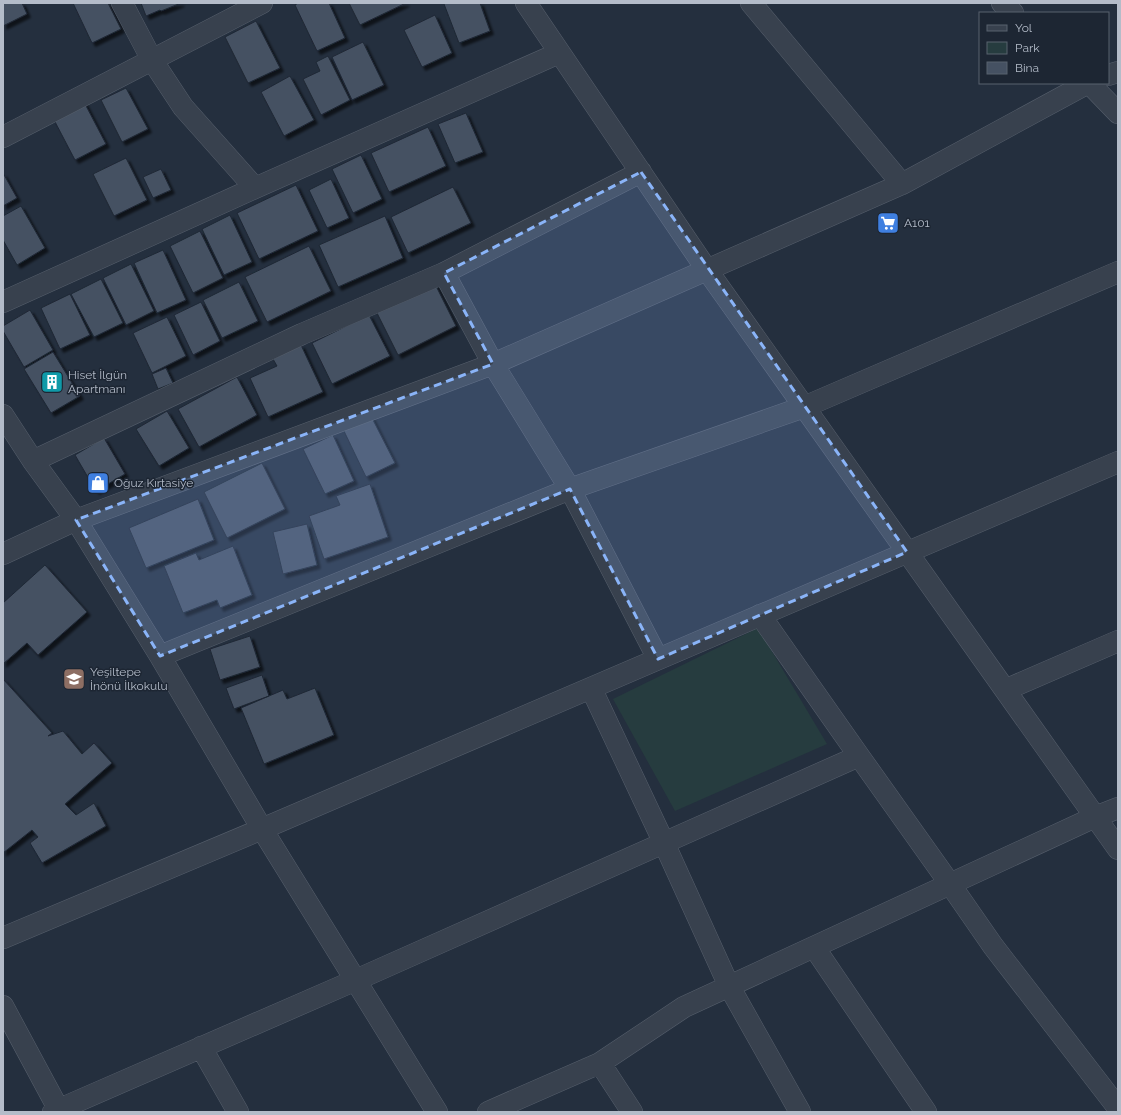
<svg xmlns="http://www.w3.org/2000/svg" width="1121" height="1115" font-family="Raleway,sans-serif">
<style>
.green{fill:#263c3f}
.building{fill:#455162;stroke:#1f2835;filter:url(#shadow)}
.lines{fill:none;stroke-linecap:round;stroke-linejoin:round}
.street-casing{stroke:#565f6c;stroke-width:22}
.street{stroke:#38414e;stroke-width:21}
.marked{fill:#8ab4f8;fill-opacity:0.2;stroke:#8ab4f8;stroke-width:3;stroke-dasharray:8 5;stroke-linejoin:round}
.labels{text-anchor:middle;dominant-baseline:central;stroke-width:3;stroke-linejoin:round;paint-order:stroke}
.poi-label{font-size:12px;fill:#b4bcc9;stroke:#1d2633;text-anchor:start}
</style>
<defs>
<filter id="shadow"><feDropShadow dx="3.5" dy="3.5" stdDeviation="1" flood-color="#0009"/></filter>
</defs>
<rect width="100%" height="100%" fill="#242f3e"/>
<path class="green" d="M 758,628 L 827,744 L 675,811 L 613,699 Z"/>
<path class="building" d="M 3,3 L 22,3 L 27,14 L 3,26 Z
M 73,3 L 108,3 L 121,29 L 92,43 Z
M 141,3 L 181,3 L 161,11 L 160,10 L 146,16 Z
M 298,3 L 329,3 L 345,38 L 317,51 L 295,5 Z
M 349,3 L 406,3 L 360,25 Z
M 445,3 L 480,3 L 490,31 L 459,43 L 444,4 Z
M 435,15 L 452,53 L 422,67 L 404,30 Z
M 256,21 L 280,68 L 248,83 L 225,37 Z
M 363,42 L 384,85 L 352,100 L 332,57 Z
M 328,56 L 350,100 L 321,115 L 303,79 L 320,71 L 316,62 Z
M 290,76 L 314,120 L 284,136 L 261,92 Z
M 126,88 L 148,129 L 122,142 L 101,100 Z
M 84,102 L 106,144 L 75,160 L 53,118 Z
M 466,113 L 483,152 L 455,163 L 438,124 Z
M 428,127 L 446,166 L 389,192 L 371,153 Z
M 361,155 L 382,199 L 353,213 L 332,169 Z
M 126,158 L 147,200 L 114,216 L 93,174 Z
M 161,169 L 171,190 L 153,198 L 143,177 Z
M 3,173 L 17,198 L 3,206 Z
M 331,179 L 349,218 L 327,228 L 309,190 Z
M 296,185 L 318,231 L 259,259 L 237,213 Z
M 453,187 L 471,223 L 408,253 L 391,217 Z
M 21,206 L 45,248 L 17,265 L 3,240 L 3,216 Z
M 230,215 L 252,262 L 224,275 L 202,229 Z
M 385,216 L 403,258 L 338,287 L 319,245 Z
M 200,231 L 223,278 L 193,293 L 170,246 Z
M 309,246 L 331,291 L 267,322 L 245,277 Z
M 163,250 L 186,300 L 157,313 L 134,263 Z
M 131,264 L 154,311 L 126,325 L 103,278 Z
M 101,279 L 123,323 L 94,337 L 71,294 Z
M 239,282 L 258,321 L 222,338 L 203,300 Z
M 434,282 L 456,326 L 398,355 L 376,311 Z
M 70,294 L 90,335 L 60,349 L 41,308 Z
M 201,302 L 220,341 L 193,355 L 174,315 Z
M 30,310 L 53,350 L 24,367 L 3,331 L 3,326 Z
M 369,315 L 390,356 L 332,384 L 312,343 Z
M 167,317 L 186,356 L 152,373 L 133,333 Z
M 301,345 L 323,392 L 268,417 L 250,378 L 277,366 L 273,359 Z
M 53,352 L 80,396 L 51,413 L 24,369 Z
M 166,368 L 173,383 L 158,389 L 152,374 Z
M 237,377 L 257,415 L 199,447 L 178,409 Z
M 167,411 L 189,448 L 159,466 L 136,429 Z
M 371,416 L 395,463 L 366,477 L 343,429 Z
M 333,435 L 354,481 L 325,494 L 303,449 Z
M 104,438 L 125,474 L 96,491 L 75,455 Z
M 262,463 L 285,509 L 227,538 L 204,492 Z
M 370,484 L 388,537 L 324,559 L 309,516 L 340,505 L 336,496 Z
M 198,499 L 214,540 L 146,568 L 129,528 Z
M 307,524 L 317,565 L 283,574 L 273,532 Z
M 233,546 L 252,595 L 220,608 L 217,600 L 183,613 L 164,566 L 196,553 L 199,560 Z
M 45,565 L 87,612 L 38,655 L 27,643 L 3,664 L 3,603 Z
M 250,636 L 260,667 L 220,680 L 210,649 Z
M 262,675 L 269,696 L 234,709 L 226,688 Z
M 3,679 L 52,733 L 48,736 L 63,731 L 82,754 L 94,743 L 112,763 L 65,804 L 76,815 L 94,803 L 106,826 L 42,863 L 30,843 L 38,837 L 32,830 L 3,853 Z
M 315,688 L 334,735 L 264,764 L 241,708 L 283,690 L 287,699 Z"/>
<g class="lines">
<g class="street-casing">
<path id="street" d="M 122,3 L 152,60 L 183,107 L 255,188
M 526,3 L 707,270 L 1118,849
M 751,3 L 902,184
M 1002,3 L 1013,13
M 1108,75 L 1118,72
M 1089,83 L 1118,113
M 3,137 L 262,3
M 444,273 L 493,364 L 570,489 L 658,659
M 3,302 L 255,188 L 559,53
M 3,415 L 33,461 L 76,520 L 160,656 L 262,829 L 437,1112
M 33,461 L 302,334 L 444,273 L 641,172
M 3,554 L 76,520 L 493,364 L 902,184 L 1088,83
M 760,615 L 859,756 L 950,884 L 993,946 L 1118,1108
M 160,656 L 570,489 L 804,407 L 1118,272
M 591,688 L 664,843 L 729,986 L 800,1112
M 1005,690 L 1118,641
M 3,938 L 262,829 L 1118,462
M 814,947 L 926,1112
M 3,1006 L 60,1112
M 201,1047 L 238,1112
M 600,1063 L 632,1112
M 53,1112 L 356,980 L 859,756
M 488,1112 L 600,1063 L 684,1007 L 1095,817 L 1118,808"/>
</g>
<use href="#street" class="street"/>
</g>
<path class="marked" d="M 641,172 L 907,552 L 658,659 L 570,489 L 160,656 L 76,520 L 493,364 L 444,273 Z"/>
<defs>
<g id="supermarket-square" transform="scale(1.15)"><rect x="-9" y="-9" width="18" height="18" rx="4" fill="#3f7fe0" stroke="#1d2633"/><path d="M-6-5.5h2.5l.6 2H6L4.5 2H-2.5L-4.4-4H-6ZM-1.5 3.2a1.3 1.3 0 1 0 .1 0ZM3 3.2a1.3 1.3 0 1 0 .1 0Z" fill="#fff"/></g>
<g id="building-square" transform="scale(1.15)"><rect x="-9" y="-9" width="18" height="18" rx="4" fill="#0f9aa8" stroke="#1d2633"/><path d="M-4-6H4V6H1V3H-1V6H-4ZM-2.5-4.3h1.7v1.8h-1.7ZM.8-4.3h1.7v1.8H.8ZM-2.5-1h1.7V.8h-1.7ZM.8-1h1.7V.8H.8Z" fill="#fff"/></g>
<g id="shop-square" transform="scale(1.15)"><rect x="-9" y="-9" width="18" height="18" rx="4" fill="#3f7fe0" stroke="#1d2633"/><path d="M-5-2.5h2.3a2.7 3.5 0 0 1 5.4 0H5L5.5 6h-11ZM-1.5-2.5h3a1.5 2.3 0 0 0-3 0Z" fill="#fff"/></g>
<g id="school-square" transform="scale(1.15)"><rect x="-9" y="-9" width="18" height="18" rx="4" fill="#8d6e63" stroke="#1d2633"/><path d="M0-5L7-2L0 1L-7-2ZM-4 1L0 2.5L4 1V4Q0 6-4 4Z" fill="#fff"/></g>
</defs>
<g fill-rule="evenodd">
<use href="#supermarket-square" x="888" y="223"/>
<use href="#building-square" x="52" y="382"/>
<use href="#shop-square" x="98" y="483"/>
<use href="#school-square" x="74" y="679"/>
</g>
<g class="labels">
<g class="poi-label">
<text x="904" y="223">A101</text>
<text x="68" y="375">Hiset İlgün<tspan x="68" dy="14">Apartmanı</tspan></text>
<text x="114" y="483">Oğuz Kırtasiye</text>
<text x="90" y="672">Yeşiltepe<tspan x="90" dy="14">İnönü İlkokulu</tspan></text>
</g>
</g>
<rect width="1121" height="1115" fill="none" stroke="#b4bcc9" stroke-width="8"/>
<rect x="979" y="12" width="130" height="72" fill="#1d2633" stroke="#59626f"/>
<rect x="987" y="25" width="20" height="6" fill="#38414e" stroke="#59626f"/>
<text x="1015" y="32" font-size="12" fill="#b4bcc9">Yol</text>
<rect x="987" y="42" width="20" height="12" fill="#263c3f" stroke="#59626f"/>
<text x="1015" y="52" font-size="12" fill="#b4bcc9">Park</text>
<rect x="987" y="62" width="20" height="12" fill="#455162" stroke="#59626f"/>
<text x="1015" y="72" font-size="12" fill="#b4bcc9">Bina</text>
</svg>
